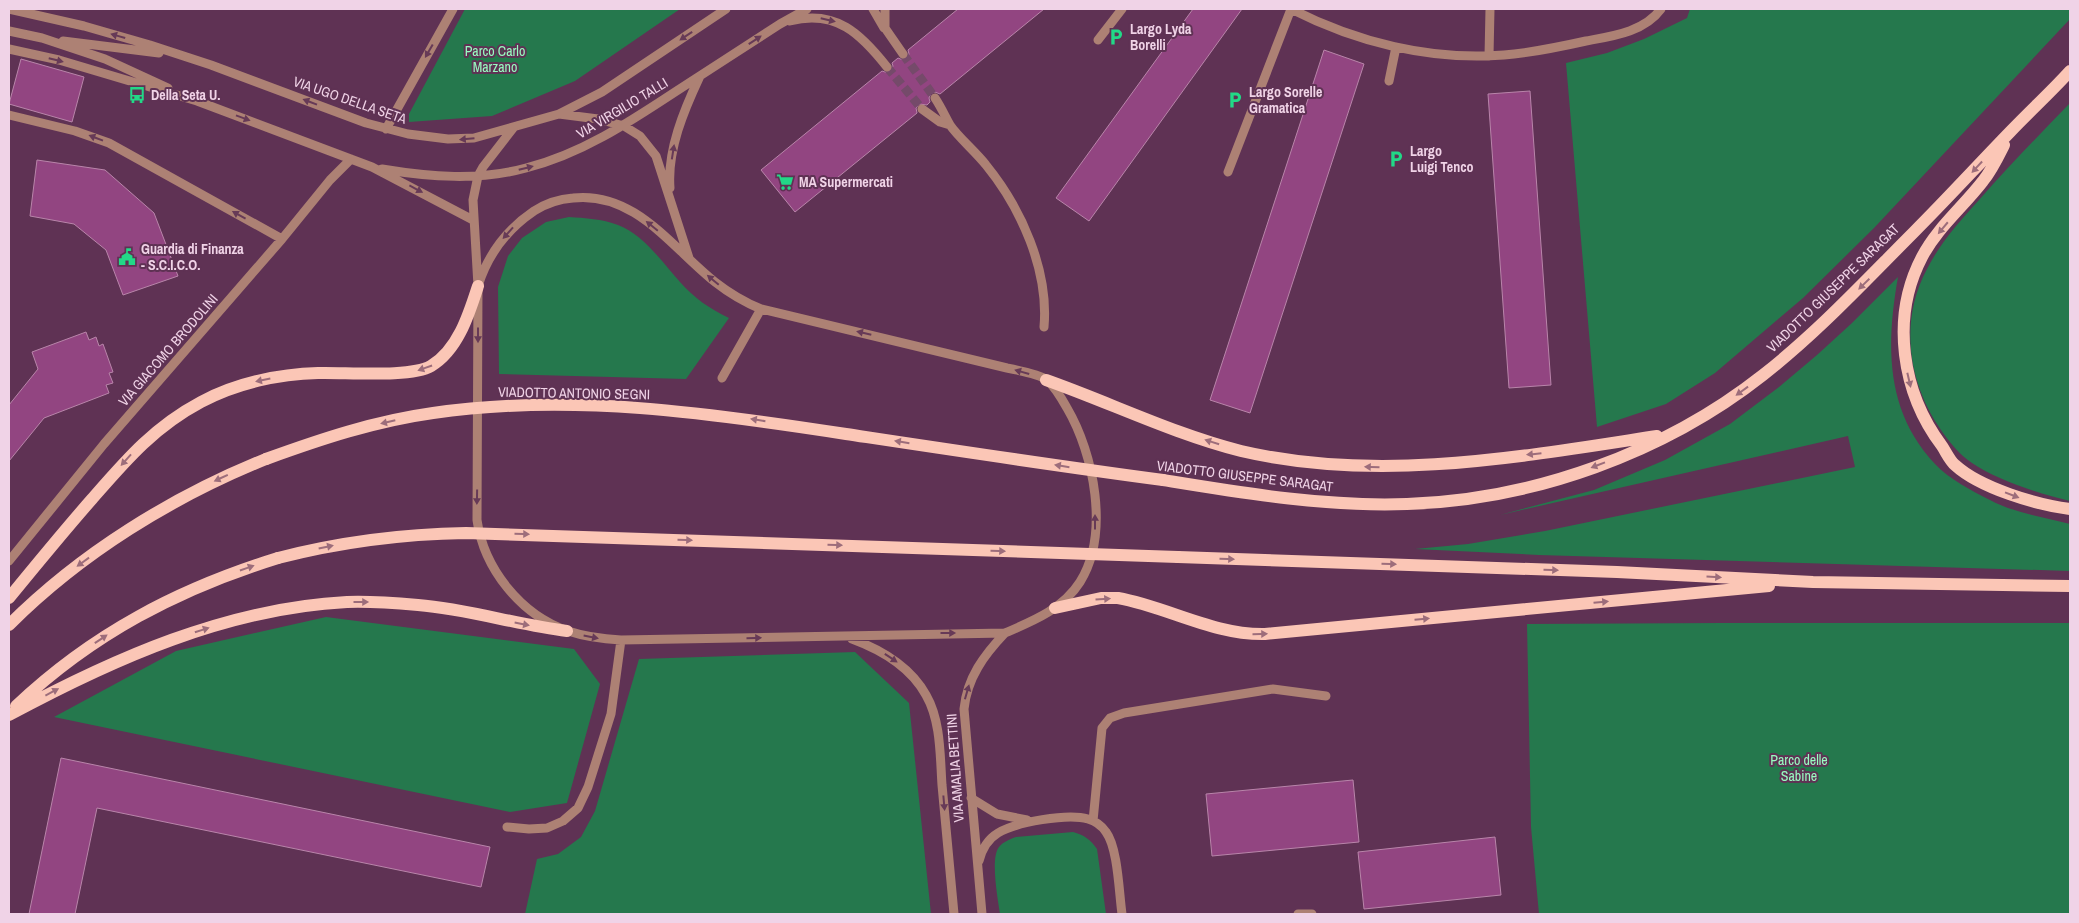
<svg xmlns="http://www.w3.org/2000/svg" width="2079" height="923" font-family="'Archivo Narrow',sans-serif">
<style>
.green{fill:#25784d}
.building{fill:#924581;stroke:#b985aa}
.lines{fill:none;stroke-linecap:round;stroke-linejoin:round}
.minor-tunnel{stroke:#754a6a;stroke-width:9;stroke-dasharray:9 4.5;stroke-linecap:butt}
.minor{stroke:#ad8174;stroke-width:9}
.major{stroke:#fbc6b6;stroke-width:12}
.major-bridge{stroke:#fbc6b6;stroke-width:12}
.oneway{fill:#673a57}
.oneway2{fill:#9d6d7b}
.labels{text-anchor:middle;dominant-baseline:central;stroke-width:4;stroke-linejoin:round;paint-order:stroke}
.poi-label{font-size:14px;font-weight:bold;fill:#f0d3e7;stroke:#5f3254;text-anchor:start}
.park-label{font-size:14px;fill:#98fdc1;stroke:#5f3254}
.street-label{font-size:14px;fill:#f0d3e7;stroke:#5f3254}
</style>
<rect width="100%" height="100%" fill="#5f3254"/>
<path class="green" d="M 465,9 L 680,9 L 575,81 L 492,116 L 409,122 L 409,114 Z
M 1690,9 L 2070,9 L 2070,19 L 1874,228 L 1803,298 L 1715,373 L 1666,404 L 1597,427 L 1566,63 L 1607,53 L 1644,39 L 1687,18 Z
M 2070,103 L 2070,501 C 2040,494 1997,480 1972,463 C 1960,455 1949,442 1941,430 C 1908,383 1899,321 1927,269 C 1940,243 1960,221 1979,200 C 2009,166 2039,135 2070,103 Z
M 569,217 C 585,218 602,219 618,225 C 644,235 662,262 680,282 C 694,298 710,309 729,318 L 686,379 L 499,374 L 498,287 L 508,256 L 522,238 L 546,222 Z
M 1898,277 C 1886,345 1885,411 1935,464 C 1949,479 1972,491 1990,500 C 2014,513 2044,517 2070,524 L 2070,571 L 1539,555 L 1415,549 L 1468,544 L 1545,531 L 1855,467 L 1848,436 L 1500,515 L 1594,490 L 1665,460 L 1730,424 L 1779,387 L 1817,355 L 1852,323 Z
M 326,617 L 574,649 L 600,684 L 567,803 L 510,812 L 54,717 L 176,651 Z
M 1722,623 L 2070,623 L 2070,914 L 1539,914 L 1531,827 L 1527,624 Z
M 855,652 L 909,703 L 931,914 L 525,914 L 537,859 L 558,854 L 581,837 L 595,811 L 639,659 Z
M 1073,832 C 1084,835 1090,839 1097,849 L 1106,914 L 1000,914 C 998,900 990,858 999,847 C 1003,842 1010,839 1016,837 Z"/>
<path class="building" d="M 958,9 L 1044,9 L 940,94 L 935,92 L 931,93 L 929,98 L 930,102 L 927,105 L 919,104 L 916,108 L 917,113 L 795,212 L 761,170 L 882,71 L 888,73 L 891,71 L 893,66 L 892,63 L 898,58 L 903,60 L 907,59 L 909,54 L 908,50 Z
M 1193,9 L 1242,9 L 1089,221 L 1056,198 Z
M 1324,50 L 1364,64 L 1250,413 L 1210,400 Z
M 21,59 L 84,77 L 72,122 L 9,104 Z
M 1530,91 L 1551,385 L 1509,388 L 1488,94 Z
M 37,160 L 105,170 L 154,213 L 178,276 L 123,295 L 106,250 L 74,224 L 30,216 Z
M 86,332 L 89,340 L 96,337 L 99,346 L 103,344 L 113,372 L 109,373 L 113,383 L 106,385 L 109,393 L 44,418 L 9,461 L 9,405 L 38,369 L 32,352 Z
M 61,758 L 490,847 L 481,887 L 97,808 L 75,914 L 29,914 Z
M 1353,780 L 1359,842 L 1212,856 L 1206,794 Z
M 1495,837 L 1501,895 L 1364,909 L 1358,852 Z"/>
<g class="lines">
<path class="minor-tunnel" d="M 903,54 L 935,98
M 887,67 L 922,109"/>
<path class="minor" d="M 9,9 L 84,26 L 150,45 L 211,65 L 366,123 L 408,134 L 448,139 L 474,138 L 559,114 L 598,119 L 624,126 L 640,136 L 656,156 L 689,258
M 873,9 L 884,28
M 885,9 L 885,28 L 903,54
M 1291,9 C 1356,42 1430,61 1504,55 C 1532,53 1559,47 1586,41 C 1613,36 1644,32 1661,9
M 790,21 C 836,9 861,34 887,67
M 9,31 L 42,38 L 105,59 L 168,88
M 1098,40 L 1122,9
M 63,41 L 159,53
M 9,49 L 59,60 L 197,101 L 372,167 L 473,220
M 1489,56 L 1490,9
M 1389,81 L 1396,47
M 935,98 C 941,107 945,116 950,125 C 958,137 976,152 986,165 C 1021,208 1049,270 1044,327
M 922,109 L 940,122 L 950,125
M 559,114 L 602,92 L 726,9
M 9,115 L 75,131 L 109,143 L 282,239
M 386,129 L 453,9
M 382,169 C 430,177 479,181 526,168 C 581,154 628,123 675,92 C 710,69 745,47 780,24 L 807,9
M 1228,172 L 1291,9
M 670,188 C 667,150 684,110 700,76
M 478,286 C 488,254 506,230 534,211 C 545,204 559,199 573,198 C 635,191 672,248 715,282 C 729,293 744,302 761,309 L 1007,368 C 1017,370 1039,374 1047,380 C 1055,387 1062,399 1067,408 C 1094,454 1110,534 1080,582 C 1063,609 1033,621 1005,633 L 621,640 C 603,639 586,637 568,631 C 521,615 484,569 477,520 L 478,286 L 473,200 L 478,176 L 483,167 L 514,127
M 722,378 L 761,309
M 9,561 L 104,444 L 282,239 L 330,180 L 351,159
M 852,639 C 882,650 910,666 926,695 C 941,721 940,756 942,785 C 946,828 950,871 954,914
M 971,798 L 997,814 L 1027,820
M 1093,821 L 1102,728 L 1110,718 L 1124,713 L 1273,689 L 1326,696
M 507,827 L 529,829 L 547,828 L 563,821 L 578,808 L 588,787 L 611,714 L 621,640
M 979,861 C 982,849 988,839 998,833 C 1016,822 1068,813 1088,819 C 1095,821 1102,826 1106,832 C 1118,848 1119,893 1122,914
M 982,914 L 964,709 C 967,678 984,655 1005,633
M 1298,914 L 1312,914"/>
<path class="major" d="M 2004,145 C 1998,157 1992,170 1983,181 C 1963,207 1937,228 1922,257 C 1890,318 1902,393 1942,446 C 1946,452 1950,461 1955,465 C 1980,488 2037,505 2070,509
M 1046,380 C 1111,403 1174,434 1241,451 C 1378,483 1520,457 1657,436
M 1163,480 C 1243,493 1325,507 1407,504 C 1533,500 1664,453 1763,375 C 1818,332 1865,281 1914,232 C 1947,199 1978,165 2010,132 C 2030,111 2051,92 2070,71
M 1178,557 L 1617,572 L 1813,582 L 2070,586
M 9,598 C 36,565 63,532 92,499 C 126,460 154,427 201,402 C 236,383 279,374 318,373 C 344,372 411,378 431,366 C 458,350 469,314 478,286
M 1055,608 L 1101,598 L 1118,598 C 1168,607 1213,635 1265,634 L 1769,586
M 9,625 C 81,553 172,497 266,459
M 16,706 C 92,634 178,589 278,558
M 9,715 C 113,659 227,608 347,602 C 371,601 395,603 418,605 C 469,609 517,625 567,631"/>
<path class="major-bridge" d="M 266,459 C 321,439 375,421 433,413 C 571,393 710,413 846,434 C 952,450 1057,466 1163,480
M 278,558 C 340,542 402,534 466,533 L 1178,557"/>
</g>
<defs><path id="oneway-solid" d="M-6-.8H1V-3.2L6.5 0L1 3.2V.8H-6Z" transform="scale(1.25)"/></defs>
<g class="oneway">
<use href="#oneway-solid" transform="translate(828 20) rotate(13)"/>
<use href="#oneway-solid" transform="translate(118 36) rotate(-164)"/>
<use href="#oneway-solid" transform="translate(686 36) rotate(146)"/>
<use href="#oneway-solid" transform="translate(755 40) rotate(-33)"/>
<use href="#oneway-solid" transform="translate(429 51) rotate(120)"/>
<use href="#oneway-solid" transform="translate(56 60) rotate(14)"/>
<use href="#oneway-solid" transform="translate(310 102) rotate(-159)"/>
<use href="#oneway-solid" transform="translate(243 118) rotate(20)"/>
<use href="#oneway-solid" transform="translate(96 138) rotate(-159)"/>
<use href="#oneway-solid" transform="translate(467 139) rotate(175)"/>
<use href="#oneway-solid" transform="translate(673 152) rotate(-81)"/>
<use href="#oneway-solid" transform="translate(526 168) rotate(-14)"/>
<use href="#oneway-solid" transform="translate(416 189) rotate(28)"/>
<use href="#oneway-solid" transform="translate(239 215) rotate(-151)"/>
<use href="#oneway-solid" transform="translate(652 226) rotate(-141)"/>
<use href="#oneway-solid" transform="translate(508 233) rotate(132)"/>
<use href="#oneway-solid" transform="translate(713 280) rotate(-140)"/>
<use href="#oneway-solid" transform="translate(864 333) rotate(-167)"/>
<use href="#oneway-solid" transform="translate(478 335) rotate(90)"/>
<use href="#oneway-solid" transform="translate(1022 372) rotate(-164)"/>
<use href="#oneway-solid" transform="translate(477 497) rotate(91)"/>
<use href="#oneway-solid" transform="translate(1095 522) rotate(-90)"/>
<use href="#oneway-solid" transform="translate(948 633)"/>
<use href="#oneway-solid" transform="translate(591 637) rotate(11)"/>
<use href="#oneway-solid" transform="translate(754 638) rotate(-1)"/>
<use href="#oneway-solid" transform="translate(891 658) rotate(34)"/>
<use href="#oneway-solid" transform="translate(967 692) rotate(-74)"/>
<use href="#oneway-solid" transform="translate(944 803) rotate(85)"/>
</g>
<g class="oneway2">
<use href="#oneway-solid" transform="translate(1977 167) rotate(133)"/>
<use href="#oneway-solid" transform="translate(1943 228) rotate(130)"/>
<use href="#oneway-solid" transform="translate(1864 284) rotate(136)"/>
<use href="#oneway-solid" transform="translate(425 368) rotate(161)"/>
<use href="#oneway-solid" transform="translate(263 380) rotate(168)"/>
<use href="#oneway-solid" transform="translate(1909 380) rotate(77)"/>
<use href="#oneway-solid" transform="translate(1742 391) rotate(144)"/>
<use href="#oneway-solid" transform="translate(758 420) rotate(-171)"/>
<use href="#oneway-solid" transform="translate(388 422) rotate(167)"/>
<use href="#oneway-solid" transform="translate(902 442) rotate(-171)"/>
<use href="#oneway-solid" transform="translate(1212 442) rotate(-162)"/>
<use href="#oneway-solid" transform="translate(1534 454) rotate(174)"/>
<use href="#oneway-solid" transform="translate(126 460) rotate(132)"/>
<use href="#oneway-solid" transform="translate(1598 465) rotate(159)"/>
<use href="#oneway-solid" transform="translate(1062 466) rotate(-171)"/>
<use href="#oneway-solid" transform="translate(1372 467) rotate(-178)"/>
<use href="#oneway-solid" transform="translate(221 478) rotate(155)"/>
<use href="#oneway-solid" transform="translate(2012 495) rotate(21)"/>
<use href="#oneway-solid" transform="translate(522 534) rotate(1)"/>
<use href="#oneway-solid" transform="translate(685 540) rotate(2)"/>
<use href="#oneway-solid" transform="translate(835 545) rotate(2)"/>
<use href="#oneway-solid" transform="translate(326 547) rotate(-12)"/>
<use href="#oneway-solid" transform="translate(998 551) rotate(2)"/>
<use href="#oneway-solid" transform="translate(1227 559) rotate(2)"/>
<use href="#oneway-solid" transform="translate(83 562) rotate(144)"/>
<use href="#oneway-solid" transform="translate(1389 564) rotate(2)"/>
<use href="#oneway-solid" transform="translate(247 568) rotate(-19)"/>
<use href="#oneway-solid" transform="translate(1551 570) rotate(2)"/>
<use href="#oneway-solid" transform="translate(1714 577) rotate(3)"/>
<use href="#oneway-solid" transform="translate(1103 599) rotate(-4)"/>
<use href="#oneway-solid" transform="translate(361 602)"/>
<use href="#oneway-solid" transform="translate(1601 602) rotate(-5)"/>
<use href="#oneway-solid" transform="translate(1422 619) rotate(-5)"/>
<use href="#oneway-solid" transform="translate(522 624) rotate(11)"/>
<use href="#oneway-solid" transform="translate(202 630) rotate(-18)"/>
<use href="#oneway-solid" transform="translate(1260 634) rotate(-1)"/>
<use href="#oneway-solid" transform="translate(101 639) rotate(-34)"/>
<use href="#oneway-solid" transform="translate(52 692) rotate(-28)"/>
</g>
<defs>
<g id="parking-bare" transform="scale(1.35)"><path d="M-3.5-5.5H1a3.5 3.5 0 0 1 0 7H-1V5.5H-3.5ZM-1-3.4V-.6H.8a1.4 1.4 0 0 0 0-2.8Z" fill="#22d887" stroke="#5f3254" stroke-width="2.5" paint-order="stroke"/></g>
<g id="bus-bare" transform="scale(1.35)"><path d="M-5-6H5V4H4V6H2V4H-2V6H-4V4H-5ZM-3.5-4V0h7V-4ZM-3.5 1.2v1.5H-2V1.2ZM2 1.2v1.5H3.5V1.2Z" fill="#22d887" stroke="#5f3254" stroke-width="2.5" paint-order="stroke"/></g>
<g id="supermarket-bare" transform="scale(1.35)"><path d="M-6-5.5h2.5l.6 2H6L4.5 2H-2.5L-4.4-4H-6ZM-1.5 3.2a1.3 1.3 0 1 0 .1 0ZM3 3.2a1.3 1.3 0 1 0 .1 0Z" fill="#22d887" stroke="#5f3254" stroke-width="2.5" paint-order="stroke"/></g>
<g id="civic-bare" transform="scale(1.35)"><path d="M-.6-6.5H3V-4.5H.6V-3L4-1V1h2V6H-6V1h2V-1L-.6-3ZM-1.2 2.5V6h2.4V2.5Z" fill="#22d887" stroke="#5f3254" stroke-width="2.5" paint-order="stroke"/></g>
</defs>
<g fill-rule="evenodd">
<use href="#parking-bare" x="1116" y="37"/>
<use href="#bus-bare" x="137" y="95"/>
<use href="#parking-bare" x="1235" y="100"/>
<use href="#parking-bare" x="1396" y="159"/>
<use href="#supermarket-bare" x="785" y="182"/>
<use href="#civic-bare" x="127" y="257"/>
</g>
<g class="labels">
<g class="poi-label">
<text x="1130" y="29">Largo Lyda<tspan x="1130" dy="16">Borelli</tspan></text>
<text x="1249" y="92">Largo Sorelle<tspan x="1249" dy="16">Gramatica</tspan></text>
<text x="151" y="95">Della Seta U.</text>
<text x="1410" y="151">Largo<tspan x="1410" dy="16">Luigi Tenco</tspan></text>
<text x="799" y="182">MA Supermercati</text>
<text x="141" y="249">Guardia di Finanza<tspan x="141" dy="16">- S.C.I.C.O.</tspan></text>
</g>
<g class="park-label">
<text x="495" y="51">Parco Carlo<tspan x="495" dy="16">Marzano</tspan></text>
<text x="1799" y="760">Parco delle<tspan x="1799" dy="16">Sabine</tspan></text>
</g>
<g class="street-label">
<text transform="translate(350 100) rotate(19)">VIA UGO DELLA SETA</text>
<text transform="translate(622 108) rotate(-31)">VIA VIRGILIO TALLI</text>
<text transform="translate(1833 288) rotate(-44)">VIADOTTO GIUSEPPE SARAGAT</text>
<text transform="translate(168 350) rotate(-49)">VIA GIACOMO BRODOLINI</text>
<text transform="translate(574 393) rotate(1)">VIADOTTO ANTONIO SEGNI</text>
<text transform="translate(1245 476) rotate(7)">VIADOTTO GIUSEPPE SARAGAT</text>
<text transform="translate(955 768) rotate(-94)">VIA AMALIA BETTINI</text>
</g>
</g>
<rect width="2079" height="923" fill="none" stroke="#f0d3e7" stroke-width="20"/>
</svg>
